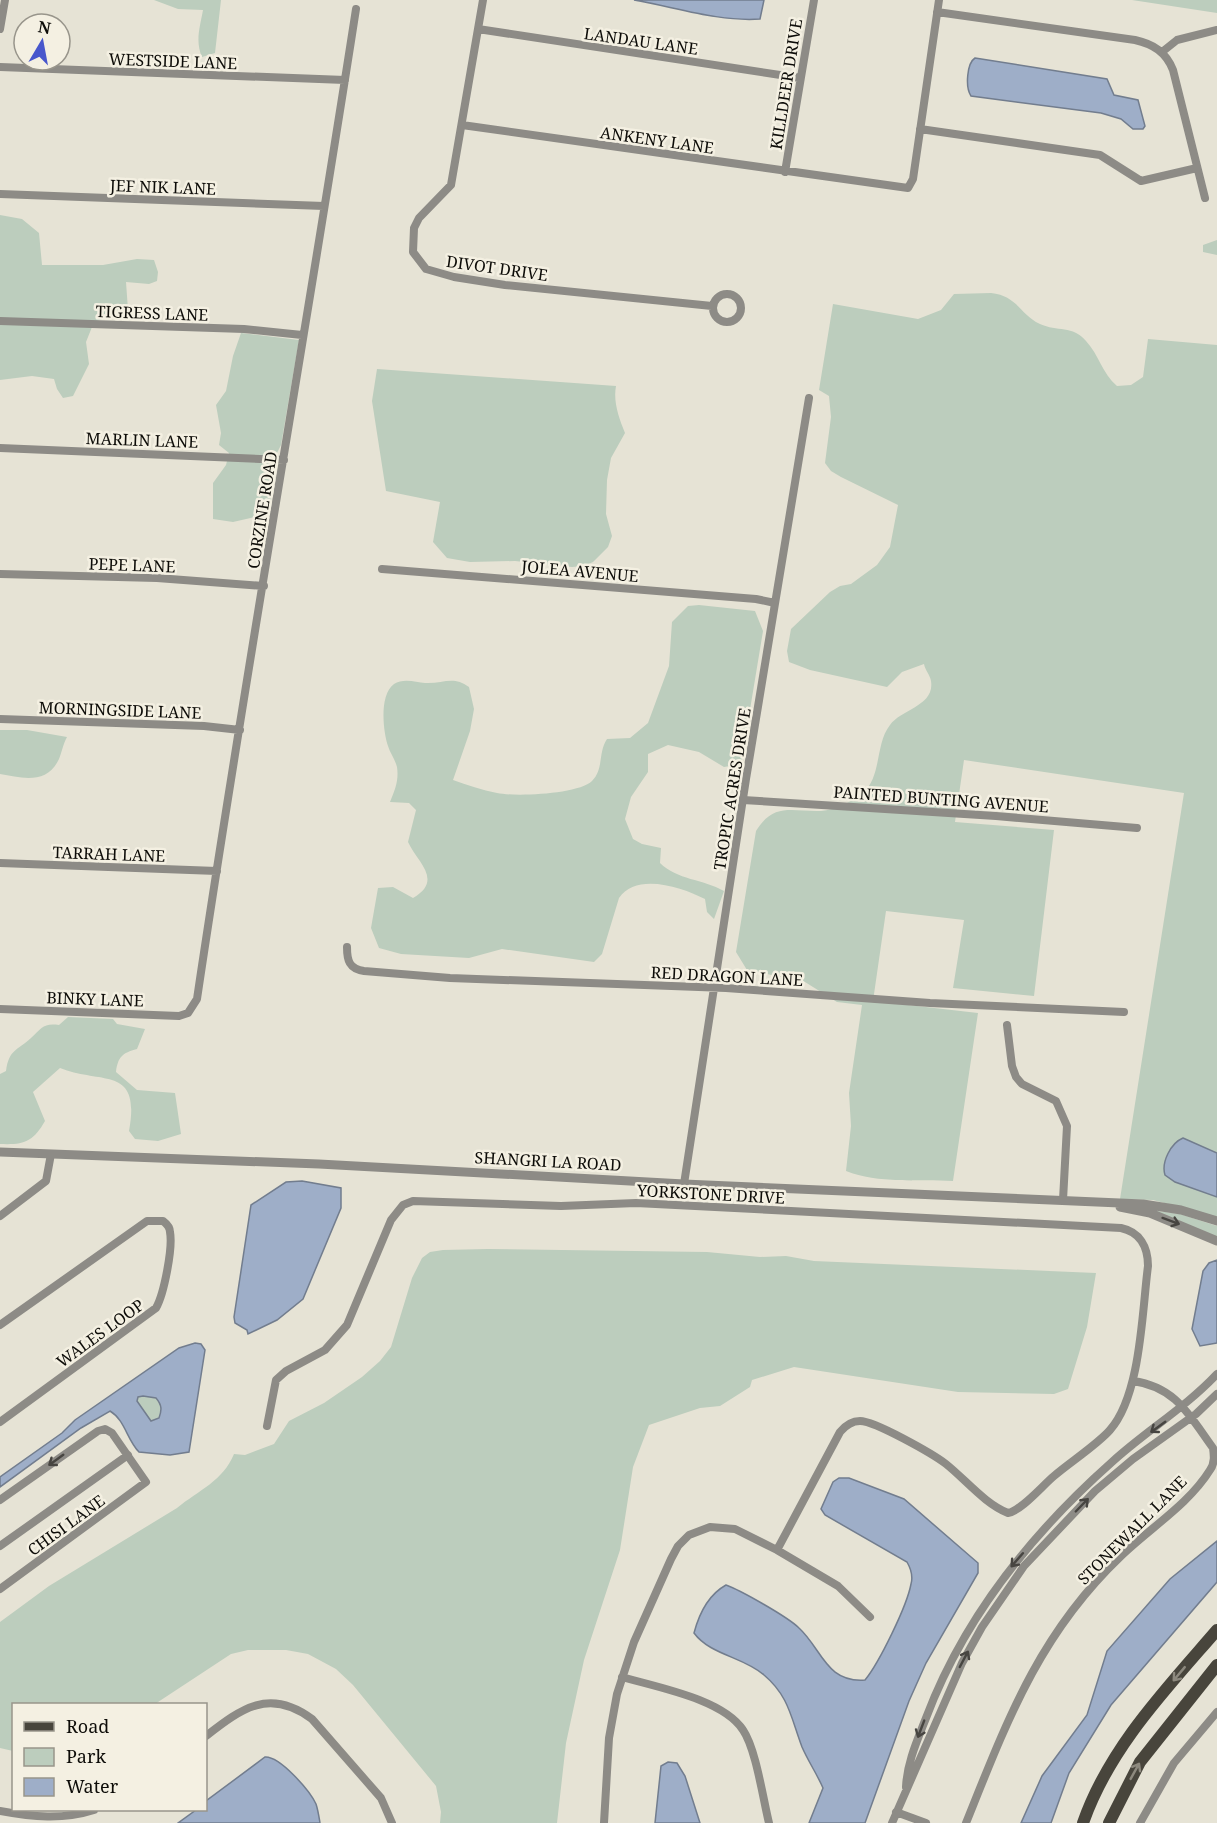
<svg xmlns="http://www.w3.org/2000/svg" width="1217" height="1823" font-family="'Noto Serif',serif">
<style>
.green{fill:#bccdbd}
.water{fill:#9eaec8;stroke:#727d8e;stroke-width:1.5;fill-rule:evenodd}
.lines{fill:none;stroke-linecap:round;stroke-linejoin:round}
.minor{stroke:#8d8b86;stroke-width:8}
.tertiary{stroke:#8d8b86;stroke-width:9}
.primary{stroke:#48453c;stroke-width:12}
.oneway{stroke:#474541}
.oneway2{stroke:#8d897e}
.labels{text-anchor:middle;dominant-baseline:central;stroke-width:5;stroke-linejoin:round;paint-order:stroke}
.street-label{font-size:16px;fill:#0d0c08;stroke:#f4f0e2}
</style>
<rect width="100%" height="100%" fill="#e6e3d5"/>
<path class="green" d="M 154,0 L 221,0 L 215,53 L 202,57 C 195,41 200,27 203,10 L 178,9 Z
M 1132,0 L 1217,0 L 1217,13 Z
M 0,215 L 22,219 L 39,233 L 42,265 L 103,265 L 137,259 L 154,260 L 158,272 L 157,281 L 149,284 L 126,282 L 128,310 L 94,322 L 86,342 L 89,364 L 73,396 L 63,398 L 57,389 L 54,379 L 32,376 L 0,380 Z
M 1217,240 L 1217,255 L 1203,252 L 1203,245 Z
M 991,293 C 1018,296 1019,314 1040,324 C 1057,332 1073,325 1086,341 C 1099,355 1102,373 1117,386 L 1131,385 L 1143,377 L 1148,339 L 1217,345 L 1217,1217 L 1153,1200 L 1120,1199 L 1184,793 L 964,760 L 955,822 L 1054,830 L 1034,996 L 953,988 L 964,920 L 886,911 L 873,1001 L 978,1013 L 953,1181 C 919,1179 878,1184 846,1171 L 851,1126 L 849,1093 L 862,1005 L 837,1002 L 805,982 L 747,970 L 736,952 L 756,831 C 774,802 792,812 821,811 C 835,810 853,801 863,793 C 882,776 875,744 890,725 C 901,709 935,706 931,681 C 930,675 925,670 924,664 L 902,672 L 887,687 L 810,670 L 789,662 L 787,651 L 791,629 L 830,592 L 840,586 L 851,584 L 877,565 L 890,547 L 898,505 L 841,477 L 831,471 L 825,463 L 831,417 L 829,396 L 819,390 L 833,304 L 918,319 L 941,310 L 954,294 Z
M 241,333 L 299,340 L 281,445 L 271,465 L 271,506 L 264,515 L 233,522 L 213,519 L 213,483 L 226,465 L 229,453 L 219,445 L 221,433 L 216,405 L 226,391 L 233,356 Z
M 377,369 L 616,386 C 613,402 619,418 625,433 L 611,458 L 607,480 L 606,514 L 612,536 L 608,547 L 593,562 L 584,566 L 572,567 L 515,561 L 470,562 L 447,558 L 433,542 L 440,502 L 386,491 L 372,401 Z
M 699,605 L 755,611 L 763,631 L 741,764 L 724,767 L 699,752 L 668,745 L 648,754 L 648,772 L 631,797 L 625,819 L 633,839 L 642,844 L 661,848 L 660,863 C 677,880 703,879 724,891 L 714,919 L 707,912 L 705,899 C 682,887 636,872 619,898 L 602,954 L 594,962 L 502,949 L 469,958 L 401,954 L 379,948 L 371,928 L 378,888 L 393,887 L 413,898 C 444,880 417,862 408,842 L 416,810 L 409,803 L 390,802 C 395,790 399,780 397,767 C 395,759 390,753 388,746 C 383,731 379,695 394,684 C 403,678 416,682 425,683 C 443,684 453,675 469,687 L 474,709 L 470,731 L 453,780 C 467,785 482,790 497,793 C 516,797 579,794 592,781 C 604,769 598,752 607,739 L 630,738 L 648,723 L 669,666 L 672,622 L 688,606 Z
M 0,730 L 27,730 L 67,737 C 63,744 62,752 59,759 C 47,785 22,778 0,774 Z
M 68,1017 L 113,1019 L 117,1024 L 145,1029 L 137,1049 C 122,1053 118,1057 116,1072 L 137,1090 L 175,1093 L 181,1134 L 158,1141 L 135,1139 L 129,1131 C 141,1065 103,1085 60,1068 L 33,1092 L 45,1121 C 33,1142 24,1145 0,1144 L 0,1074 L 6,1071 C 9,1049 17,1051 31,1038 C 42,1028 43,1023 59,1025 Z
M 1151,1210 L 1180,1214 L 1217,1226 L 1217,1237 Z
M 488,1249 L 707,1252 L 760,1257 L 786,1256 L 814,1261 L 1096,1273 L 1087,1327 L 1068,1389 L 1054,1394 L 958,1392 L 794,1367 L 752,1380 L 750,1387 L 720,1406 L 700,1408 L 649,1425 L 633,1467 L 620,1550 L 584,1660 L 566,1743 L 557,1823 L 440,1823 L 441,1812 L 436,1786 L 353,1685 L 336,1669 L 308,1654 L 286,1650 L 248,1650 L 231,1654 L 155,1704 L 14,1704 L 13,1751 L 0,1748 L 0,1622 L 49,1586 L 177,1508 C 199,1490 223,1481 234,1454 L 245,1455 L 274,1444 L 289,1421 L 324,1403 L 362,1377 L 380,1361 L 391,1347 L 412,1278 L 422,1258 L 430,1252 L 443,1250 Z
M 143,1396 L 156,1398 C 162,1405 162,1410 159,1418 L 151,1421 L 137,1401 L 138,1397 Z"/>
<path class="water" d="M 634,0 L 764,0 L 760,19 C 719,22 675,7 634,0 Z
M 975,58 L 1107,79 L 1114,95 L 1138,100 L 1145,126 L 1143,129 L 1133,129 L 1121,119 L 1101,113 L 971,96 C 965,87 967,63 975,58 Z
M 1183,1138 L 1217,1153 L 1217,1197 L 1175,1182 L 1165,1175 C 1161,1162 1171,1143 1183,1138 Z
M 302,1181 L 341,1188 L 341,1208 L 303,1299 L 277,1320 L 248,1334 L 247,1330 L 235,1323 L 234,1317 L 251,1205 L 286,1182 Z
M 1217,1260 L 1217,1343 L 1200,1346 L 1192,1329 L 1203,1271 L 1209,1263 Z
M 195,1343 L 201,1344 L 205,1350 L 189,1452 L 170,1455 L 139,1452 C 127,1440 125,1420 110,1411 L 81,1428 L 0,1487 L 0,1477 L 62,1433 L 75,1420 L 179,1348 ZM 143,1396 L 156,1398 C 162,1405 162,1410 159,1418 L 151,1421 L 137,1401 L 138,1397 Z
M 839,1478 L 849,1478 L 904,1499 L 978,1563 L 978,1573 L 926,1663 L 909,1701 L 865,1823 L 809,1823 L 823,1788 C 817,1774 808,1761 802,1747 C 791,1718 789,1696 764,1675 C 744,1657 710,1655 694,1633 C 699,1614 708,1595 726,1585 C 740,1590 788,1617 799,1628 C 822,1649 826,1683 865,1680 C 879,1663 907,1606 911,1584 C 913,1577 911,1569 907,1562 L 825,1515 L 821,1509 L 833,1482 Z
M 1217,1541 L 1217,1582 L 1111,1705 L 1069,1773 L 1051,1823 L 1021,1823 L 1042,1776 L 1087,1715 L 1107,1651 L 1170,1579 Z
M 265,1757 C 280,1756 310,1791 316,1804 C 318,1810 319,1817 320,1823 L 178,1823 L 196,1810 L 206,1810 L 206,1801 Z
M 668,1762 L 677,1763 L 685,1776 L 700,1823 L 655,1823 L 661,1766 Z"/>
<g class="lines">
<path class="minor" d="M 483,0 L 451,185 L 419,218 L 414,228 L 413,252 L 426,269 L 454,277 L 505,285 L 712,306
M 937,12 L 1135,40 C 1153,44 1166,52 1173,70 L 1205,198
M 0,29 L 5,0
M 478,29 L 800,78
M 1162,52 L 1177,40 L 1217,30
M 0,67 L 345,80
M 462,125 L 908,188 L 913,179 L 939,0
M 920,129 L 1100,155 L 1141,181 L 1197,168
M 785,172 L 814,0
M 0,194 L 324,206
M713 308a14 14 0 1 1 28 0a14 14 0 1 1-28 0Z
M 0,321 L 244,329 L 302,335
M 0,448 L 284,460
M 382,569 L 756,599 L 775,603
M 0,574 L 157,578 L 264,586
M 0,719 L 204,726 L 240,730
M 743,800 L 996,816 L 1137,828
M 0,863 L 217,871
M 347,947 C 347,960 349,969 364,971 L 450,978 L 726,988 L 930,1003 L 1124,1012
M 0,1009 L 179,1016 L 188,1013 L 197,999 C 246,669 305,339 356,9
M 1007,1025 L 1012,1066 L 1016,1077 L 1022,1084 L 1056,1101 L 1067,1126 L 1063,1200
M 684,1184 L 746,779 L 809,398
M 0,1216 L 46,1181 L 51,1154
M 0,1325 L 147,1221 L 163,1221 C 167,1224 170,1227 170,1232 C 173,1248 164,1294 156,1308 L 0,1422
M 267,1426 L 276,1380 L 286,1371 L 325,1350 L 347,1325 L 391,1220 L 403,1205 L 413,1201 L 561,1206 L 636,1203 L 1121,1228 C 1140,1232 1148,1247 1148,1266 C 1142,1311 1141,1395 1110,1430 C 1098,1444 1069,1463 1054,1476 C 1042,1486 1021,1511 1008,1513 C 985,1504 966,1480 946,1464 C 933,1454 875,1421 860,1421 C 851,1421 845,1426 840,1432 L 777,1550
M 0,1500 L 98,1431 L 105,1429 L 112,1433 L 146,1482 L 0,1589
M 0,1546 L 128,1455
M 622,1677 C 656,1687 723,1699 743,1730 C 756,1749 763,1799 769,1823
M 206,1736 C 241,1709 269,1687 312,1719 L 381,1798 L 392,1823
M 906,1787 C 907,1763 917,1741 926,1718 C 964,1617 1032,1533 1112,1462 C 1146,1431 1185,1408 1217,1374
M 0,1811 C 32,1817 63,1820 94,1810
M 896,1812 L 926,1823
M 604,1823 L 609,1738 L 617,1694 L 634,1642 L 671,1559 L 678,1546 L 689,1535 L 710,1527 L 735,1529 L 777,1550 L 838,1586 L 870,1617
M 892,1823 L 962,1663 L 982,1627 L 1024,1566 L 1095,1491 L 1133,1459 L 1196,1414 L 1217,1394
M 966,1823 C 1007,1721 1039,1634 1121,1556 C 1150,1528 1189,1504 1210,1470 C 1215,1463 1214,1455 1213,1448 C 1189,1415 1176,1387 1133,1381
M 1140,1823 L 1174,1763 L 1217,1712"/>
<path class="tertiary" d="M 0,1152 L 319,1164 L 684,1184 L 1143,1204 L 1181,1210 L 1217,1221
M 1120,1207 L 1150,1213 L 1217,1241"/>
<path class="primary" d="M 1083,1823 C 1109,1748 1166,1689 1217,1630
M 1109,1823 L 1140,1762 L 1217,1665"/>
</g>
<defs><path id="oneway-shaft" d="M-6 0H5M1.5-3L5.5 0L1.5 3" fill="none" stroke-width="1.6" stroke-linecap="round" stroke-linejoin="round" transform="scale(1.5)"/></defs>
<g class="oneway">
<use href="#oneway-shaft" transform="translate(1171 1221) rotate(20)"/>
<use href="#oneway-shaft" transform="translate(1158 1427) rotate(144)"/>
<use href="#oneway-shaft" transform="translate(56 1460) rotate(144)"/>
<use href="#oneway-shaft" transform="translate(1082 1505) rotate(-46)"/>
<use href="#oneway-shaft" transform="translate(1017 1560) rotate(131)"/>
<use href="#oneway-shaft" transform="translate(964 1659) rotate(-62)"/>
<use href="#oneway-shaft" transform="translate(921 1729) rotate(111)"/>
</g>
<g class="oneway2">
<use href="#oneway-shaft" transform="translate(1179 1674) rotate(130)"/>
<use href="#oneway-shaft" transform="translate(1135 1771) rotate(-61)"/>
</g>
<g class="labels">
<g class="street-label">
<text transform="translate(641 41) rotate(8)">LANDAU LANE</text>
<text transform="translate(173 61) rotate(2)">WESTSIDE LANE</text>
<text transform="translate(786 84) rotate(-81)">KILLDEER DRIVE</text>
<text transform="translate(657 140) rotate(8)">ANKENY LANE</text>
<text transform="translate(163 187) rotate(2)">JEF NIK LANE</text>
<text transform="translate(497 268) rotate(8)">DIVOT DRIVE</text>
<text transform="translate(152 313) rotate(2)">TIGRESS LANE</text>
<text transform="translate(142 440) rotate(2)">MARLIN LANE</text>
<text transform="translate(262 510) rotate(-81)">CORZINE ROAD</text>
<text transform="translate(132 565) rotate(2)">PEPE LANE</text>
<text transform="translate(580 571) rotate(5)">JOLEA AVENUE</text>
<text transform="translate(120 710) rotate(2)">MORNINGSIDE LANE</text>
<text transform="translate(732 789) rotate(-81)">TROPIC ACRES DRIVE</text>
<text transform="translate(941 799) rotate(4)">PAINTED BUNTING AVENUE</text>
<text transform="translate(109 854) rotate(2)">TARRAH LANE</text>
<text transform="translate(727 976) rotate(3)">RED DRAGON LANE</text>
<text transform="translate(95 999) rotate(2)">BINKY LANE</text>
<text transform="translate(548 1161) rotate(3)">SHANGRI LA ROAD</text>
<text transform="translate(711 1194) rotate(3)">YORKSTONE DRIVE</text>
<text transform="translate(100 1333) rotate(-36)">WALES LOOP</text>
<text transform="translate(66 1525) rotate(-36)">CHISI LANE</text>
<text transform="translate(1132 1530) rotate(-45)">STONEWALL LANE</text>
</g>
</g>
<rect x="12" y="1703" width="195" height="108" fill="#f4f0e2" stroke="#98958b" stroke-width="1.5"/>
<rect x="24" y="1722" width="30" height="9" fill="#48453c" stroke="#98958b" stroke-width="1.5"/>
<text x="66" y="1733" font-size="18" fill="#0d0c08">Road</text>
<rect x="24" y="1748" width="30" height="18" fill="#bccdbd" stroke="#98958b" stroke-width="1.5"/>
<text x="66" y="1763" font-size="18" fill="#0d0c08">Park</text>
<rect x="24" y="1778" width="30" height="18" fill="#9eaec8" stroke="#98958b" stroke-width="1.5"/>
<text x="66" y="1793" font-size="18" fill="#0d0c08">Water</text>
<g transform="translate(42 42) rotate(10)"><circle r="28" fill="#f4f0e2" stroke="#98958b" stroke-width="1.5"/>
<path d="M0-4.5L10 22L0 15L-10 22Z" fill="#4857cc"/>
<text y="-9" font-size="16" font-weight="bold" text-anchor="middle" fill="#0d0c08">N</text>
</g>
</svg>
